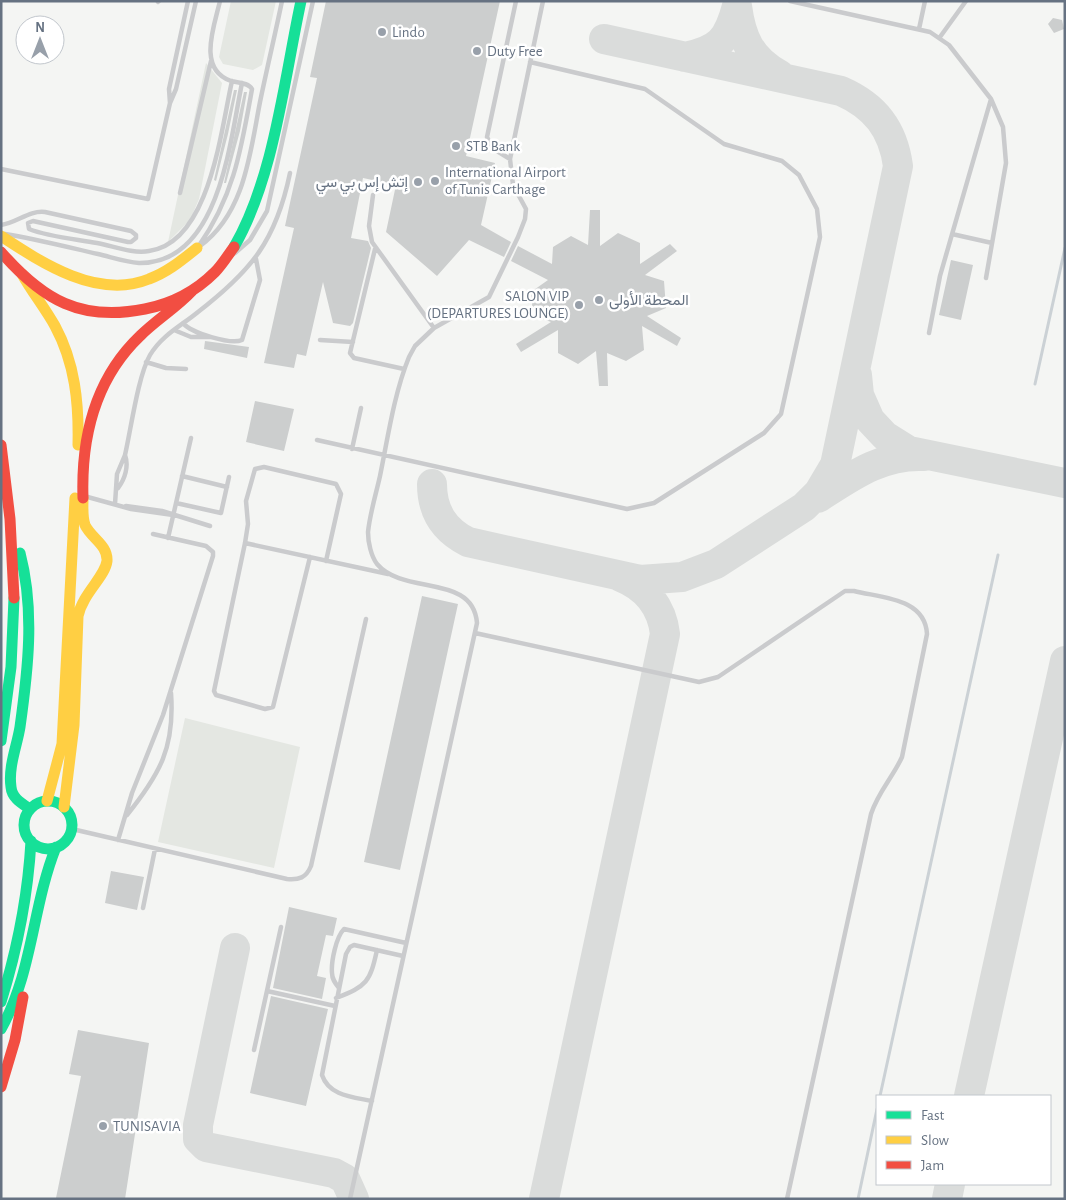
<svg xmlns="http://www.w3.org/2000/svg" width="1066" height="1200" font-family="'Alegreya Sans',Vazirmatn,sans-serif">
<style>
.green{fill:#e4e7e2}
.lines{fill:none;stroke-linecap:round;stroke-linejoin:round}
.stream{stroke:#cbd1d5;stroke-width:3}
.taxiway{stroke:#dadcdb;stroke-width:30}
.building{fill:#cccece}
.lane{stroke:#cacbcd;stroke-width:4.5}
.fast{stroke:#16e098;stroke-width:11}
.slow{stroke:#ffcf43;stroke-width:11}
.jam{stroke:#f24e42;stroke-width:11}
.poi-dot{fill:#98a0aa;stroke:#fff;stroke-width:2}
.labels{text-anchor:middle;dominant-baseline:central;stroke-width:5;stroke-linejoin:round;paint-order:stroke}
.poi-label{font-size:15px;fill:#667282;stroke:#fff;text-anchor:start}
</style>
<rect width="100%" height="100%" fill="#f4f5f3"/>
<path class="green" d="M 231,1 L 276,1 L 262,65 L 253,70 L 223,64 L 219,57 Z
M 206,63 L 222,83 L 199,199 L 190,220 L 168,242 Z
M 185,718 L 300,747 L 274,868 L 158,842 Z"/>
<g class="lines">
<path class="stream" d="M 1035,384 L 1065,248
M 880,1096 L 998,555
M 858,1199 L 877,1109"/>
<path class="taxiway" d="M 685,57 C 719,50 728,40 737,6 C 741,37 750,59 780,75
M 857,375 L 859,395 L 870,420 L 885,436 L 909,451 L 1065,483
M 432,484 C 432,511 444,530 468,542 L 640,580 L 682,577 L 716,564 L 804,507 L 819,492 L 835,465 L 898,166 C 893,129 875,106 841,91 L 604,39
M 818,498 C 852,476 882,454 924,456
M 235,948 L 198,1125 L 198,1139 L 206,1147 L 334,1173 L 345,1179 L 354,1199
M 969,1096 L 1065,661
M 544,1199 L 665,634 C 662,607 646,587 621,577
M 947,1199 L 950,1184"/>
</g>
<path class="building" d="M 326,1 L 500,1 L 466,156 L 495,163 L 481,225 L 511,242 L 504,257 L 469,240 L 437,276 L 386,232 L 396,185 L 363,178 L 351,238 L 368,241 L 371,248 L 353,323 L 350,326 L 333,323 L 323,282 L 306,356 L 297,354 L 294,368 L 264,363 L 294,228 L 285,226 L 317,78 L 310,77 Z
M 1053,18 L 1062,20 L 1064,29 L 1054,33 L 1048,24 Z
M 234,90 L 237,90 L 228,134 L 216,181 L 214,180 Z
M 244,92 L 247,92 L 240,131 L 226,183 L 224,183 Z
M 590,210 L 600,210 L 600,246 L 618,233 L 640,243 L 640,264 L 670,244 L 677,251 L 645,275 L 664,281 L 666,308 L 647,316 L 681,338 L 677,346 L 642,326 L 644,350 L 626,361 L 607,353 L 608,386 L 599,386 L 596,351 L 578,364 L 558,353 L 558,330 L 521,352 L 516,344 L 551,322 L 533,315 L 531,292 L 548,280 L 511,261 L 518,246 L 552,264 L 553,247 L 571,236 L 588,245 Z
M 951,260 L 973,265 L 961,320 L 939,315 Z
M 205,341 L 249,347 L 247,358 L 204,349 Z
M 255,401 L 294,409 L 284,451 L 246,442 Z
M 422,596 L 458,604 L 400,870 L 364,862 Z
M 111,871 L 144,877 L 137,910 L 105,903 Z
M 289,907 L 337,918 L 333,936 L 326,935 L 317,976 L 326,978 L 322,999 L 273,988 Z
M 271,996 L 328,1009 L 306,1106 L 250,1093 Z
M 78,1030 L 149,1043 L 125,1199 L 56,1198 L 81,1076 L 69,1074 Z"/>
<g class="lines">
<path class="lane" d="M 790,1 L 930,32 L 949,45 L 991,99 L 1003,127 L 1006,163 L 986,278
M 158,2 L 159,1
M 919,29 L 925,1
M 940,37 L 966,1
M 170,103 L 169,89 L 188,1
M 510,159 L 492,148 L 487,137 L 516,1
M 1,169 L 148,199 L 170,103 L 176,89 L 196,1
M 180,193 L 211,61
M 373,195 L 369,226 L 372,242 L 434,328
M 1,225 C 17,223 29,210 45,212 L 131,231 L 136,235 L 136,238 L 131,242 L 128,242 L 33,221 L 28,223 L 29,229 C 49,237 75,239 97,243 C 113,246 133,254 149,251 C 210,243 221,129 232,81
M 5,234 C 36,239 67,247 98,254 C 111,257 125,262 139,263 C 220,264 230,140 242,83
M 952,234 L 992,243
M 200,246 C 245,213 250,153 260,102 C 267,68 275,35 282,1
M 198,247 C 234,196 241,150 252,89 C 248,82 238,83 231,81 C 197,69 214,27 220,1
M 375,249 L 350,353 L 354,358 L 404,369
M 235,253 L 250,240 L 267,211 L 313,1
M 183,323 C 191,333 231,345 242,340 L 260,280 L 256,259
M 174,330 L 191,337 L 210,337
M 929,333 L 940,276 L 991,99
M 320,340 L 353,342
M 146,362 L 166,368 L 186,369
M 317,440 L 627,509 L 654,503 L 764,433 L 781,414 L 820,237 L 817,209 L 799,175 L 782,161 L 724,144 L 645,89 L 530,62
M 352,449 L 361,408
M 182,476 L 227,487
M 118,488 C 125,479 129,466 125,455
M 84,496 L 131,509 L 173,515
M 176,503 L 221,513 L 229,477
M 115,504 L 117,474 L 125,455 C 131,429 138,376 150,355 C 162,335 181,326 198,312 C 251,271 276,241 290,173
M 126,506 L 162,511 L 210,526
M 168,538 L 191,438
M 245,543 L 388,574
M 310,557 L 273,707 L 265,709 L 216,695 L 214,691 L 245,543 L 248,524 L 246,501 L 255,469 L 264,467 L 336,484 L 341,494 L 326,561
M 475,633 L 699,682 L 718,677 L 845,591 L 854,591 C 882,598 925,598 927,634 L 902,757 C 893,777 878,792 871,814 L 787,1199
M 127,815 C 160,774 175,747 171,693
M 72,829 L 287,879 C 299,880 306,878 311,866 L 366,619
M 118,840 L 132,793 L 163,715 L 213,556 L 213,552 L 206,546 L 153,534
M 143,908 L 155,849
M 339,988 C 335,983 332,979 332,973 C 331,962 336,937 344,929 L 406,943
M 267,991 L 335,1006
M 336,998 C 367,986 370,982 377,950
M 254,1050 L 281,927
M 372,1101 C 353,1097 329,1096 322,1075 L 346,954 L 350,947 L 354,945 L 403,956
M 350,1199 L 477,623 C 473,573 404,596 377,564 C 371,556 368,542 368,532 C 370,513 376,494 380,476 C 388,437 394,394 409,357 L 415,346 L 434,328 L 489,297 L 518,237 L 525,219 L 526,209 L 513,185 L 510,159 L 543,1"/>
<path class="fast" d="M 234,247 C 274,178 284,80 301,1
M 20,553 C 35,610 28,670 20,727 C 17,746 8,767 11,787 C 12,798 21,803 30,809
M 1,741 L 11,667 L 14,598
M24 825a24 24 0 1 1 48 0a24 24 0 1 1-48 0Z
M 1,1002 C 17,950 28,895 31,841
M 1,1029 C 33,972 32,907 56,847"/>
<path class="slow" d="M 1,236 C 42,263 98,300 149,279 C 168,272 182,260 197,248
M 22,274 C 32,292 45,308 55,326 C 75,363 79,403 78,445
M 47,801 L 62,744 L 75,498
M 64,807 L 74,725 L 78,616 C 83,593 105,577 107,561 C 108,545 91,538 85,525 C 82,517 83,506 83,498"/>
<path class="jam" d="M 1,252 C 43,300 81,322 145,309 C 171,304 196,291 215,272 C 222,265 228,255 234,247
M 1,445 L 10,519 L 14,598
M 83,498 C 81,437 95,379 140,336 C 156,320 176,308 192,291
M 1,1087 L 15,1040 L 23,997"/>
</g>
<g class="poi-dot">
<circle cx="382" cy="32" r="5"/>
<circle cx="477" cy="51" r="5"/>
<circle cx="456" cy="146" r="5"/>
<circle cx="435" cy="181" r="5"/>
<circle cx="418" cy="182" r="5"/>
<circle cx="599" cy="300" r="5"/>
<circle cx="579" cy="305" r="5"/>
<circle cx="103" cy="1126" r="5"/>
</g>
<g class="labels">
<g class="poi-label">
<text x="392" y="32">Lindo</text>
<text x="487" y="51">Duty Free</text>
<text x="466" y="146">STB Bank</text>
<text x="445" y="172">International Airport<tspan x="445" dy="17">of Tunis Carthage</tspan></text>
<text x="408" y="182" text-anchor="end">إتش إس بي سي</text>
<text x="569" y="296" text-anchor="end">SALON VIP<tspan x="569" dy="17">(DEPARTURES LOUNGE)</tspan></text>
<text x="609" y="300">المحطة الأولى</text>
<text x="113" y="1126">TUNISAVIA</text>
</g>
</g>
<rect width="1066" height="1200" fill="none" stroke="#667282" stroke-width="5"/>
<rect x="876" y="1095" width="175" height="90" fill="#ffffff" stroke="#c2c7cd"/>
<rect x="886" y="1111" width="25" height="8" fill="#16e098" stroke="#c2c7cd"/>
<text x="921" y="1120" font-size="15" fill="#667282">Fast</text>
<rect x="886" y="1136" width="25" height="8" fill="#ffcf43" stroke="#c2c7cd"/>
<text x="921" y="1145" font-size="15" fill="#667282">Slow</text>
<rect x="886" y="1161" width="25" height="8" fill="#f24e42" stroke="#c2c7cd"/>
<text x="921" y="1170" font-size="15" fill="#667282">Jam</text>
<g transform="translate(40 40)"><circle r="24" fill="#ffffff" stroke="#c2c7cd"/>
<path d="M0-4L9 19L0 12L-9 19Z" fill="#98a0aa"/>
<text y="-8" font-size="14" font-weight="bold" text-anchor="middle" fill="#667282">N</text>
</g>
</svg>
